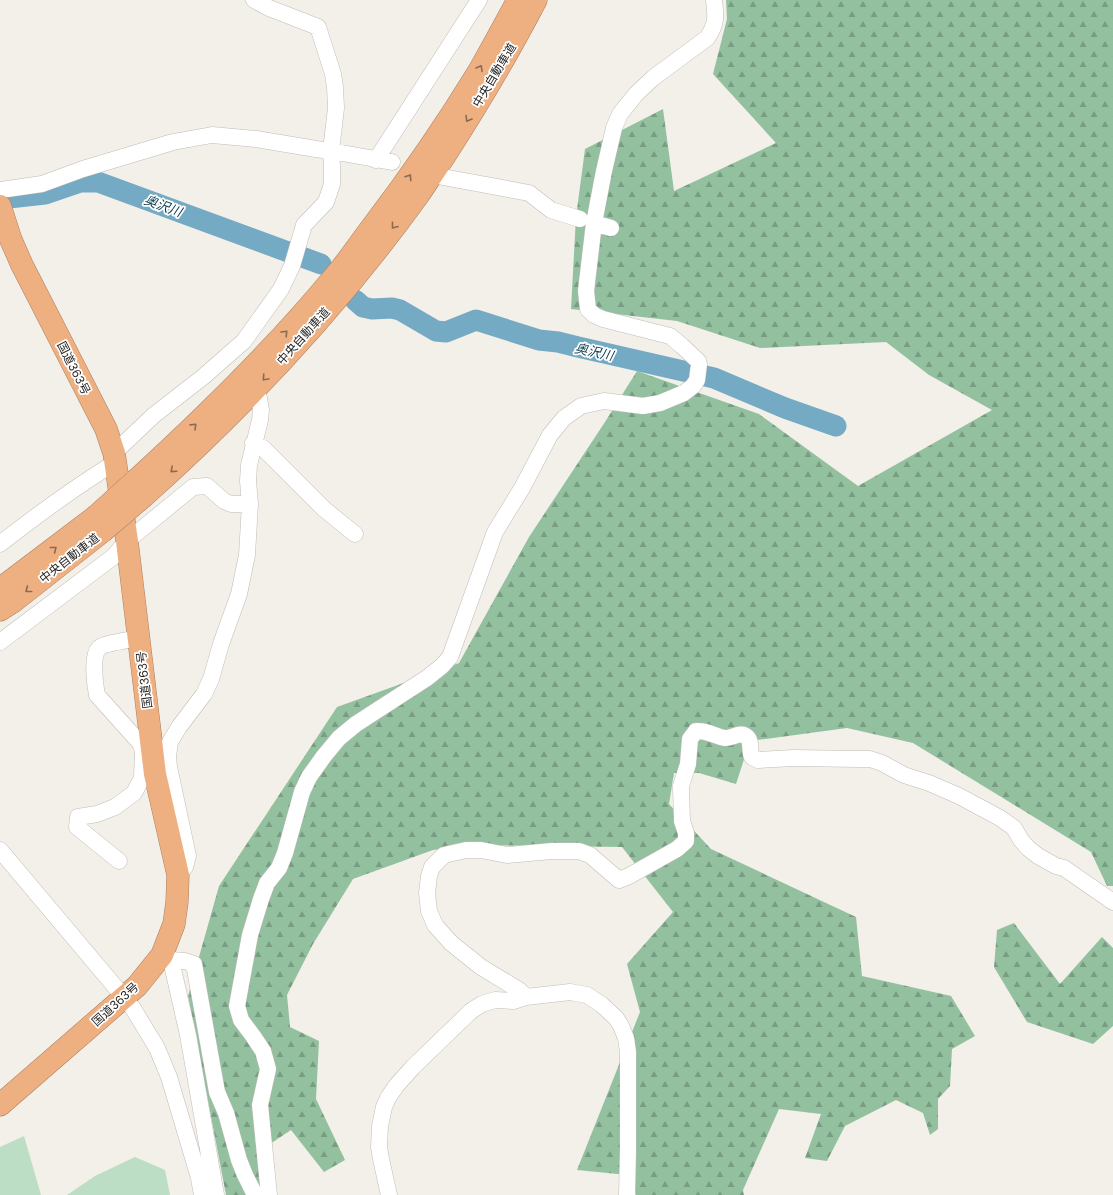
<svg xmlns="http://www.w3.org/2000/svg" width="1113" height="1195" font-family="Poppins,'Noto Sans JP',sans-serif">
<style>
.grass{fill:#bbdec4}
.forest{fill:url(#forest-firs)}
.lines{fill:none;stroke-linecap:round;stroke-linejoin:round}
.river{stroke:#74aac3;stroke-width:21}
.minor-casing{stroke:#c1bcb7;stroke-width:17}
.highway-casing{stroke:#a97f60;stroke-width:23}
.minor{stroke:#fff;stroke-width:16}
.highway{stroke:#efb081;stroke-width:22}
.highway-bridge-casing{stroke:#a97f60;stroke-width:23;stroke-linecap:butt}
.highway-bridge{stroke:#efb081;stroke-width:22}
.oneway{stroke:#8b6a52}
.labels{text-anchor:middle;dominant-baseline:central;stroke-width:3.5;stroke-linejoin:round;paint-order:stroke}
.street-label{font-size:12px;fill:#272523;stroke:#fff}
.water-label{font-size:13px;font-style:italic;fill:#093a4c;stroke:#fff}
</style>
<defs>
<pattern id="forest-firs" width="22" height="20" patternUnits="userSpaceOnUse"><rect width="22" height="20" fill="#93c1a0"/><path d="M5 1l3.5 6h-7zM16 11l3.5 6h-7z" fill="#789d82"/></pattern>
</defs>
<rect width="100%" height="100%" fill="#f3efe9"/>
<path class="grass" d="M 24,1136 L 41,1195 L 0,1195 L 0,1147 Z
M 135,1157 L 165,1170 L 170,1195 L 67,1195 L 95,1176 Z"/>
<path class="forest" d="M 726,0 L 1113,0 L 1113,886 L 1107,886 L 1091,852 L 913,743 L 847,728 L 750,741 L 736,784 L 699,773 L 674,773 L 669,804 L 711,849 L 856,917 L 862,976 L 951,996 L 975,1036 L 952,1049 L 950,1086 L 938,1099 L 938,1129 L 930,1135 L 923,1113 L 896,1100 L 845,1126 L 827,1161 L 805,1158 L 821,1114 L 779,1109 L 743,1190 L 744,1195 L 636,1195 L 628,1175 L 577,1170 L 640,1012 L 627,964 L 673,912 L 622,847 L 475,845 L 433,850 L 353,879 L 313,944 L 287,995 L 290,1027 L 319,1041 L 316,1099 L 345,1160 L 324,1172 L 291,1130 L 261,1150 L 267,1195 L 226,1195 L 188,996 L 219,886 L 337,707 L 459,663 L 529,537 L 605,422 L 637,371 L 759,414 L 858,486 L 992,410 L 929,375 L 886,342 L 760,348 L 677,321 L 571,309 L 576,217 L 585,149 L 663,109 L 674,191 L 776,143 L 713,74 L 727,19 Z
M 1014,923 L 1060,984 L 1102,937 L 1113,948 L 1113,1026 L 1093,1044 L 1027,1022 L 994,967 L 997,930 Z"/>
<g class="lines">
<path class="river" d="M 0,199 L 45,194 L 80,182 L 98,182 L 321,264
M 355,300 L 363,307 L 372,309 L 392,308 L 400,310 L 436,331 L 446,332 L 476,320 L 539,340 L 558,342 L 578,347 L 714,378 L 785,408 L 836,426"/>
<g class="minor-casing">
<path id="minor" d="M 376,160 L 479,0
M 432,175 L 529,193 L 551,210 L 580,219
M 0,190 L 42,184 L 83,169 L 173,142 L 212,135 L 256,139 L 316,149 L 331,151 L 392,162
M 594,223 L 611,228
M 253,443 L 263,448 L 324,509 L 355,534
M 114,453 L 154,415 L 203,377 L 244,341 L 281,289 L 292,266 L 304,225 L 326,202 L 332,184 L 332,166 L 331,151 L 336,108 L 335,87 L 333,74 L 318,27 L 269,8 L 254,0
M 0,544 C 37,515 75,487 116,462
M 139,638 C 131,640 104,643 99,648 C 91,656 95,685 97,695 L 140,743 L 143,750 L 152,750
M 0,642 L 113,557 L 127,541 L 193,487 L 207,486 L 224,501 L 231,504 L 250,504
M 0,850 L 117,989
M 119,861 L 77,827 L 78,817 L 97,814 L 115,807 L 134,793 L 142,778 L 143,750
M 178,875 L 185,867 L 188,856 L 169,767 L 168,756 L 170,742 L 179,727 L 204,694 L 211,679 L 221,644 L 239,594 L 247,555 L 250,504 L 248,481 L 249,465 L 260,420 L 261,410 L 259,398
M 163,956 L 171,960 L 188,1035 L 216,1195
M 171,960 L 185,961 L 194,964 L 217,1092 L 226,1113 L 239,1160 L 245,1175 L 255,1195
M 526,997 L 519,990 L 481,967 L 451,943 L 435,925 L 429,911 L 427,893 L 429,876 L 432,867 L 444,855 L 466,850 L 481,850 L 507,855 L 552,851 L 579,851 L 590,855 L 619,880 L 629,876 L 677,849 L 686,841 L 686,833 L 682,821 L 681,786 L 688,764 L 690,739 L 696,731 C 699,731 702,731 705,732 C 712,733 719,738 726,738 C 733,738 741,731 747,737 C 752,741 749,752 752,757 L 758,760 L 793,758 L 859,759 L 870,759 L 882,763 L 904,775 L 929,783 L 959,796 L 1000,818 L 1014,828 L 1021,840 L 1028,848 L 1038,856 L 1056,866 L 1064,868 L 1113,902
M 132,1007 L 157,1048 L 169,1077 L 199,1178 L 202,1195
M 269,1195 L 260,1105 L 268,1069 L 263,1051 L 253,1036 L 241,1020 L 237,1006 L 250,935 L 261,899 L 267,883 L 279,868 L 285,853 L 302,792 L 309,777 L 324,756 L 339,738 L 356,724 L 427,678 L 442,666 L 450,657 L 495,532 L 522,488 L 550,435 L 564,418 L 581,406 L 604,401 L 643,406 L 660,403 L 684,393 L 693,386 L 697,380 L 699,364 L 698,361 L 682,346 L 670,336 L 603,319 L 594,315 L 588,309 L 586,291 L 594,223 L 604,171 L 614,128 L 620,114 L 636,94 L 653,78 L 707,38 C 717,24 716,16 714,0
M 389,1195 L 381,1159 L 379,1147 L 380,1126 L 384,1107 L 388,1098 L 396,1086 L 413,1067 L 471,1011 L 482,1004 L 495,1000 L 514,1001 L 526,997 L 570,992 L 587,995 L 602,1005 L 616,1018 L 621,1026 L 626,1038 L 628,1052 L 628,1151 L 627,1195"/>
</g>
<g class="highway-casing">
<path id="highway" d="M 0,206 L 11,240 L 22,265 L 106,429 L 114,453 L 127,541 L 155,774 L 178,875 L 177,902 L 174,924 L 162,955 L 137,986 L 0,1105
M 135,481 C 205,417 274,350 334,277 C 348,261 359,244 372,227 C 410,177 446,125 479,71 C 492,48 505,24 518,0
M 144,496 C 245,406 338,306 417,197 C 426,184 435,170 444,157 C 477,106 508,54 536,0
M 0,589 L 95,517
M 0,610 L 14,601 L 103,531"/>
</g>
<use href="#minor" class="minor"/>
<use href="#highway" class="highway"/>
<g class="highway-bridge-casing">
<path id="highway-bridge" d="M 95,517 L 135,481
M 103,531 L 144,496"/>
</g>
<use href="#highway-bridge" class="highway-bridge"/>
</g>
<defs><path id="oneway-chevron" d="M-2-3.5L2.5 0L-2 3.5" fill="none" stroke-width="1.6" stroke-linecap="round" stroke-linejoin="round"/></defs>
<g class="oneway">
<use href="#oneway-chevron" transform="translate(480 68) rotate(-60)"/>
<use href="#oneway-chevron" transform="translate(468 119) rotate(121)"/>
<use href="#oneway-chevron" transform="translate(409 177) rotate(-56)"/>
<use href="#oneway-chevron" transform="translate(394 226) rotate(128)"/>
<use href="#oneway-chevron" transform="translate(285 333) rotate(-47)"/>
<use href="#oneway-chevron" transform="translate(265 378) rotate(133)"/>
<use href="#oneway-chevron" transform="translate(194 426) rotate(-44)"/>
<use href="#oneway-chevron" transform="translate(173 470) rotate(138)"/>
<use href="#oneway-chevron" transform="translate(54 549) rotate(-38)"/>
<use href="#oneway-chevron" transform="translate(28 590) rotate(142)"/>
</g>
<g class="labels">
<g class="street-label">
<text transform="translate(494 75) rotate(-59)">中央自動車道</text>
<text transform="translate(303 336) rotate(-48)">中央自動車道</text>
<text transform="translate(74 368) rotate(63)">国道363号</text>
<text transform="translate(69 558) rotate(-38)">中央自動車道</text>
<text transform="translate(144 680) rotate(-97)">国道363号</text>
<text transform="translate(115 1004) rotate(-42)">国道363号</text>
</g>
<g class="water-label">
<text transform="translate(163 206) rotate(20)">奥沢川</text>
<text transform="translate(594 352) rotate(12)">奥沢川</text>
</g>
</g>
</svg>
